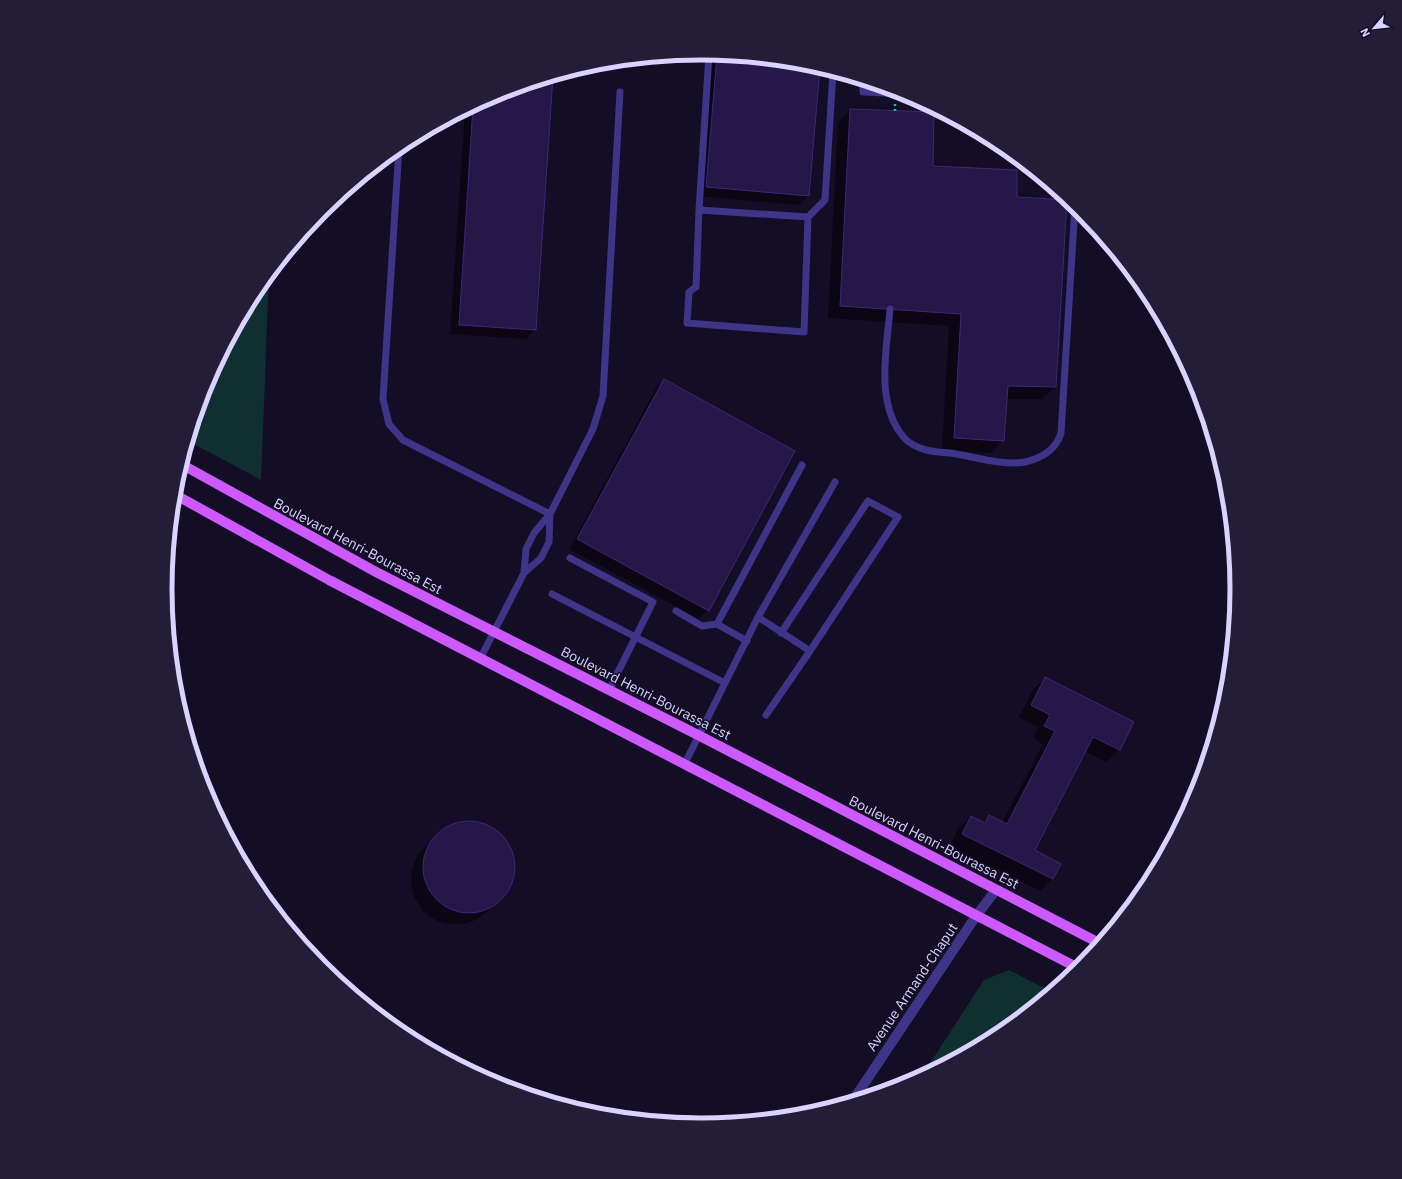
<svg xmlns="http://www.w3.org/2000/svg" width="1402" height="1179" font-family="'IBM Plex Sans',sans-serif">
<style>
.green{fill:#0f2f30}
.shadow{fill:#0007}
.building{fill:#251848;stroke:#3d2876}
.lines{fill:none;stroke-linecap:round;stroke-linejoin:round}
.path{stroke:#26bcbf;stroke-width:2.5;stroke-dasharray:2 3;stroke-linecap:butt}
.lane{stroke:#3e3588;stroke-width:7}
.street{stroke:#3e3588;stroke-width:10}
.primary{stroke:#cd59ff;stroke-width:10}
.labels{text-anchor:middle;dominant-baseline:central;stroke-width:3;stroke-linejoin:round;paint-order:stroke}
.street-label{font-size:14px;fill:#dad2ff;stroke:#130d26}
.rim{fill:none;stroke:#dad2ff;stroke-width:5}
</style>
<rect width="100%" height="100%" fill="#130d26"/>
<path class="green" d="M 269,274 L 261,480 L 188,441 L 205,384 L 255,291 Z
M 1009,970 L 1052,992 L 999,1036 L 921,1077 L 984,980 Z"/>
<path class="shadow" d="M 709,54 L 806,63 L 819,67 L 808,196 L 799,205 L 697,196 Z
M 552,77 L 535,330 L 526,339 L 450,334 L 465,110 L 496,94 Z
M 850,110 L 932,167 L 1016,198 L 1055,387 L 1042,399 L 1006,399 L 1003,440 L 991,453 L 942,451 L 949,326 L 828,318 L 838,123 Z
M 664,380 L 708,610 L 699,619 L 569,549 L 655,390 Z
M 1045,678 L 1133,723 L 1119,750 L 1106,762 L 1085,751 L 1034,851 L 1060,864 L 1052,879 L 1040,891 L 950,846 L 958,829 L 971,817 L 983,823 L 989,816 L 1002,823 L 1043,744 L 1033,738 L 1038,727 L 1019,717 L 1033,690 Z
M 472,822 L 487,825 L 500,834 L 509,847 L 513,862 L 513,875 L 509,888 L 487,912 L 476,920 L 464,924 L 450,924 L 437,921 L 424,912 L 415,899 L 411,884 L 412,869 L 418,854 L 442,830 L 456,823 Z"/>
<path class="building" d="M 717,55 L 806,63 L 820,68 L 809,196 L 706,187 Z
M 553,76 L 536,330 L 459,325 L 473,106 L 496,94 Z
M 850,109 L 934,112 L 933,166 L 1017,170 L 1017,197 L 1067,200 L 1056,387 L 1008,386 L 1004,441 L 954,438 L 961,314 L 840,306 Z
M 664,379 L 795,451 L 709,611 L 577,539 Z
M 1045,677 L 1134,722 L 1120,750 L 1093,737 L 1035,850 L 1061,864 L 1053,879 L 962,834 L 971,816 L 985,823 L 989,815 L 1007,824 L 1055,731 L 1044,726 L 1050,715 L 1031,705 Z
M 215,814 L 225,827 L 229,839 Z
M423 867a46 46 0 1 1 92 0a46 46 0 1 1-92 0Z"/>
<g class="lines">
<path class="path" d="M 895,111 L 895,103"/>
<path class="lane" d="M 709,54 L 699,210 L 808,217 L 825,200 L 833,72
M 863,81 L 863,92 L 907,94
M 399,147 L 383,399 L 389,424 L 403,440 L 550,514
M 699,210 L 696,287 L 689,292 L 687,323 L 804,332 L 808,217
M 890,309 C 887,347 876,397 899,431 C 904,439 911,445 920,448 C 929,452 940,452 950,453 C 972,456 1003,466 1025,462 C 1042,458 1056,450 1061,433 L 1075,206
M 570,558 L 653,602 L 609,690
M 524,573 L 526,549 L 534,533 L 550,514 L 593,429 L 603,396 L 620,92
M 552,594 L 725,683
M 676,611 L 702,626 L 717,624
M 758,617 L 810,651 L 898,517 L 868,501 L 781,633
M 747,641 L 717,624 L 802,465
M 480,659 L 524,573 L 541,558 L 549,542 L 550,514
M 766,715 L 810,651
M 684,765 L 758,617 L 835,482"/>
<path class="street" d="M 852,1102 L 976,916 L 996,890"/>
<path class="primary" d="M 181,464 L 378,573 L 698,735 L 1101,944
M 174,494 L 329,580 L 1080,969"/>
</g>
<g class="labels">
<g class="street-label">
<text transform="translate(358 546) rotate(28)">Boulevard Henri-Bourassa Est</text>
<text transform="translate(646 693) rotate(27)">Boulevard Henri-Bourassa Est</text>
<text transform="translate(934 842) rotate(27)">Boulevard Henri-Bourassa Est</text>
<text transform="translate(912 987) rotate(-56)">Avenue Armand-Chaput</text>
</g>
</g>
<path d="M0 0H1402V1179H0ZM172 589a529 529 0 1 1 1058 0a529 529 0 1 1-1058 0Z" fill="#231d37" fill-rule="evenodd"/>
<path class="rim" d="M172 589a529 529 0 1 1 1058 0a529 529 0 1 1-1058 0Z"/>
<g transform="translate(1374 28) rotate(242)" stroke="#130d26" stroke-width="3" paint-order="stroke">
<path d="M0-3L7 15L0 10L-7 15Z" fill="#dad2ff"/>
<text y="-6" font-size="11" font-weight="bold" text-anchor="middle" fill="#dad2ff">N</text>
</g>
</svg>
